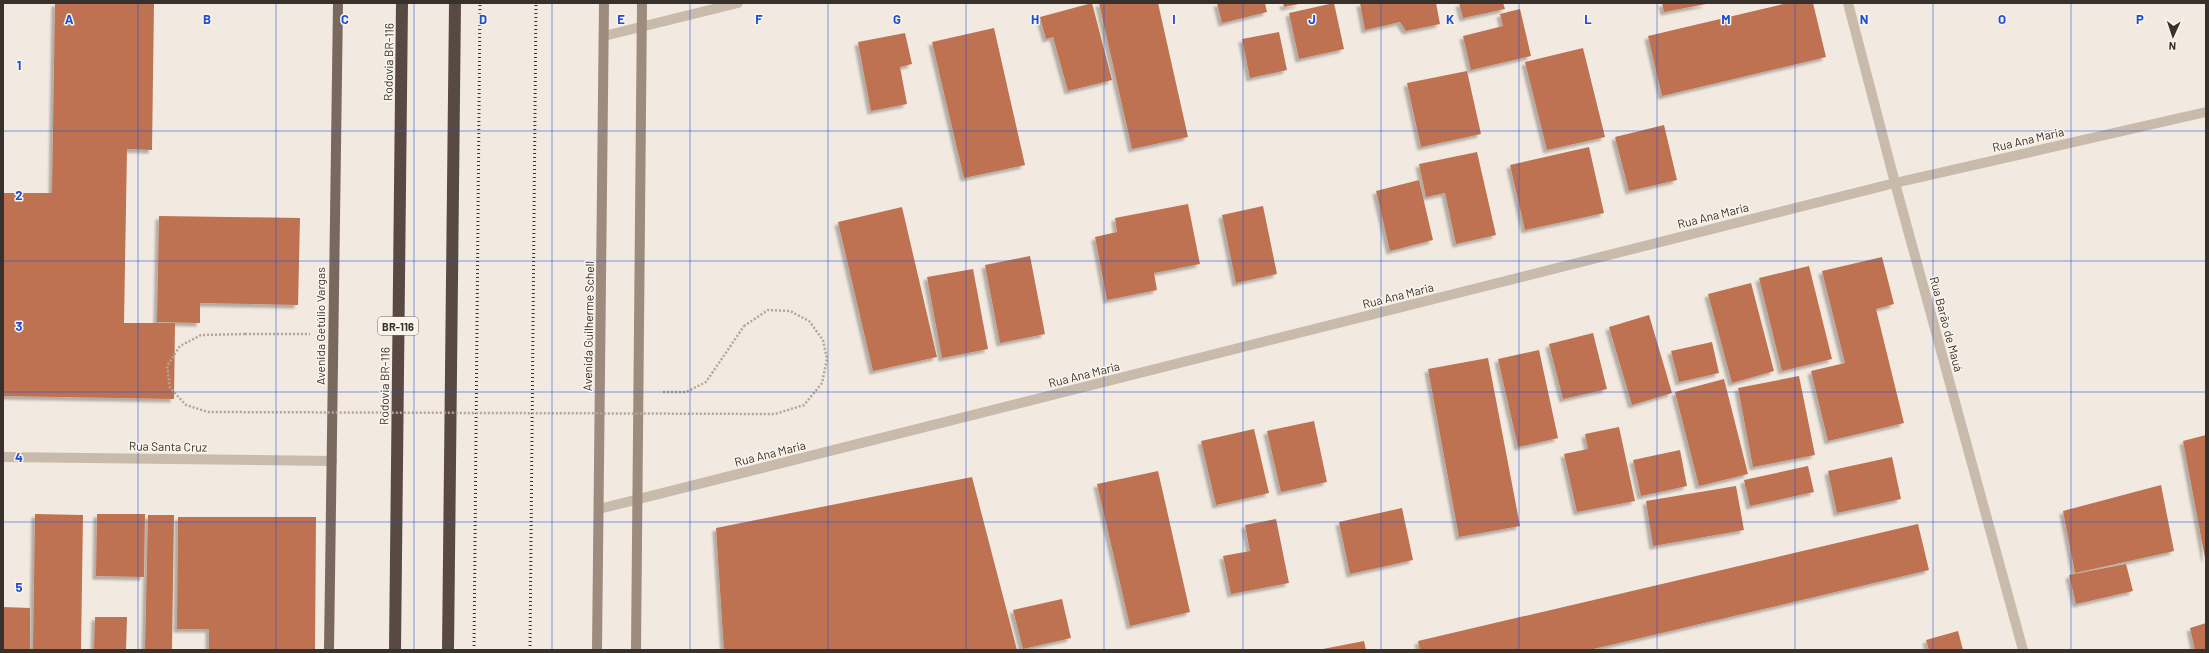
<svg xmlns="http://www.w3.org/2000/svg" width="2209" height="653" font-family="Barlow,sans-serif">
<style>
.building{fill:#be7251;filter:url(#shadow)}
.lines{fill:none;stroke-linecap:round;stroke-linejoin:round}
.path{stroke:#b5a596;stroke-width:2.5;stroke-dasharray:2 2;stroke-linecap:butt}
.minor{stroke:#c9bbac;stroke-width:10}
.tertiary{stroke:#c9bbac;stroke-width:10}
.secondary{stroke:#9d8b7e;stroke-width:10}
.primary{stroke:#79685d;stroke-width:10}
.motorway{stroke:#584a42;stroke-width:12}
.rail{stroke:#38302b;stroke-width:3;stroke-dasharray:1 3;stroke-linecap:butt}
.path-bridge{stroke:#b5a596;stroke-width:2.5;stroke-dasharray:2 2;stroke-linecap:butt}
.grid{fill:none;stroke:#1d4ed8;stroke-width:1;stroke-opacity:0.55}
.labels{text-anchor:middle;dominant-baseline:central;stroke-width:3;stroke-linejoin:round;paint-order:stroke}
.shield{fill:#f9f4ec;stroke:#726b65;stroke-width:1}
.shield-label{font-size:11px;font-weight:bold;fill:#38302b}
.street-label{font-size:12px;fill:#38302b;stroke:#f9f4ec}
.grid-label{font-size:13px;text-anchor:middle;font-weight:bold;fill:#1d4ed8;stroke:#f9f4ec;stroke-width:3;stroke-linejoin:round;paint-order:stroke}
</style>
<defs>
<filter id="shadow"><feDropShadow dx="-3.5" dy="3.5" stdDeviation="1" flood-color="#0004"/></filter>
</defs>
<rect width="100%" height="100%" fill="#f2eae0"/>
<path class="building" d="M 55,3 L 154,3 L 152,150 L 127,149 L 124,323 L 175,323 L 174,399 L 3,396 L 3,193 L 52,193 Z
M 1092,3 L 1112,80 L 1068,91 L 1053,37 L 1046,39 L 1040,17 Z
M 1099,3 L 1158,3 L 1188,137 L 1132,149 Z
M 1217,3 L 1265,3 L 1267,12 L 1222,23 Z
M 1283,3 L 1299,3 L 1299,4 L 1284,7 Z
M 1334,3 L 1344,49 L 1299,59 L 1289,13 Z
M 1360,3 L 1436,3 L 1440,24 L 1406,31 L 1400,22 L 1365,30 Z
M 1459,3 L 1503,3 L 1505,9 L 1463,18 Z
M 1662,3 L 1705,3 L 1706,4 L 1664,12 Z
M 1788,3 L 1813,3 L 1826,57 L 1662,96 L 1648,36 Z
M 1520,9 L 1531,56 L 1471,70 L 1463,36 L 1503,26 L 1500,14 Z
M 994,28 L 1025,165 L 964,178 L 932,42 Z
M 1279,32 L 1287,70 L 1250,78 L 1242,39 Z
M 905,33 L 912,64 L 900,67 L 907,104 L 871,111 L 858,42 Z
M 1583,48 L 1605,137 L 1547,150 L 1525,62 Z
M 1467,71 L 1481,134 L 1421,147 L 1407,83 Z
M 1664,125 L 1677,180 L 1629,191 L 1615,137 Z
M 1589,147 L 1604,213 L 1525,230 L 1510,165 Z
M 1477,152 L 1496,235 L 1456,244 L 1445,193 L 1426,197 L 1419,164 Z
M 1419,180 L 1433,240 L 1390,251 L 1376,191 Z
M 1188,204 L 1200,264 L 1154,273 L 1157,290 L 1107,300 L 1095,237 L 1117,232 L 1115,218 Z
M 1263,206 L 1277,274 L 1236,283 L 1222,215 Z
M 902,207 L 937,357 L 873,371 L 838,222 Z
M 159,216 L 300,218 L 298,305 L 200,303 L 200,323 L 157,322 Z
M 1030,256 L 1045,334 L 1000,343 L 985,265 Z
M 1882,257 L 1894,304 L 1876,309 L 1904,423 L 1828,441 L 1811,371 L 1845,363 L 1822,271 Z
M 1809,266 L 1832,359 L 1782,371 L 1759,278 Z
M 973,269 L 988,349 L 942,358 L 927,277 Z
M 1751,283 L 1774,371 L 1732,383 L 1708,294 Z
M 1649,315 L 1672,393 L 1632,405 L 1609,327 Z
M 1593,333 L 1607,389 L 1563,399 L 1549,344 Z
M 1712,342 L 1719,373 L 1679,382 L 1671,351 Z
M 1539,350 L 1558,438 L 1518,447 L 1498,359 Z
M 1488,358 L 1520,526 L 1459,537 L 1428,369 Z
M 1799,376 L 1815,455 L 1753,467 L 1738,388 Z
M 1724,379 L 1748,474 L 1699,486 L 1675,392 Z
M 1314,421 L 1327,482 L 1281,492 L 1267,431 Z
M 1619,427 L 1635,501 L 1577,512 L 1564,454 L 1588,449 L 1585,434 Z
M 1254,429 L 1269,493 L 1216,505 L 1201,441 Z
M 2206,435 L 2206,558 L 2205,558 L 2183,441 Z
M 1680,450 L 1687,486 L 1641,496 L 1633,460 Z
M 1892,457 L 1901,499 L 1837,513 L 1828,471 Z
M 1808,466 L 1814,492 L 1750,506 L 1744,480 Z
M 1158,471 L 1190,612 L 1130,626 L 1097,484 Z
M 972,477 L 1017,650 L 724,650 L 716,528 Z
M 2161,485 L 2174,551 L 2075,573 L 2063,511 Z
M 1736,486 L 1744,530 L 1653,546 L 1646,501 Z
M 1402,508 L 1413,560 L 1350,574 L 1339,522 Z
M 35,514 L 83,515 L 81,650 L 33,650 Z
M 97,514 L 145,514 L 144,577 L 96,576 Z
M 148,515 L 174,515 L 172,650 L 145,650 Z
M 178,517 L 316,517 L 315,650 L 209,650 L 209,629 L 177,629 Z
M 1276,519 L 1289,583 L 1231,594 L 1223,556 L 1250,551 L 1245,525 Z
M 1918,524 L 1929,570 L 1589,650 L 1420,650 L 1418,641 Z
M 2126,564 L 2133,591 L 2076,604 L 2069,575 Z
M 1062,599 L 1071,638 L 1023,649 L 1013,610 Z
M 3,607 L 30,608 L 30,650 L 3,650 Z
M 95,617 L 127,617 L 126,650 L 94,650 Z
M 2206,623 L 2206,650 L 2195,650 L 2190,628 Z
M 1958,631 L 1963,650 L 1929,650 L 1926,640 Z
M 1364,641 L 1366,650 L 1323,650 L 1323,649 Z"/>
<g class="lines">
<path class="path" d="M 245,334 L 310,334
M 663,392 L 686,392 L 706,382 L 744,326"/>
<path class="minor" d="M 1848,3 L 1895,183 L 2023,650
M 604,36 L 738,3"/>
<path class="tertiary" d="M 3,457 L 332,461
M 599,509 L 1895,183 L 2206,112"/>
<path class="secondary" d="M 597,650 L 604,3
M 636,650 L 642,3"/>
<path class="primary" d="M 329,650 L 338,3"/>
<path class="motorway" d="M 395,650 L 402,3
M 448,650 L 455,3"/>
<path class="rail" d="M 474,650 L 480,3
M 530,650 L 536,3"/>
<path class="path-bridge" d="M 245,334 L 201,335 L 180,346 L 167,366 L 170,388 L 186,405 L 208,412 L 775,414 L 804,405 L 822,383 L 827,359 L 823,340 L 809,321 L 790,311 L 768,310 L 744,326"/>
</g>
<path class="grid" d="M 138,3 L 138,650M 276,3 L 276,650M 414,3 L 414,650M 552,3 L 552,650M 690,3 L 690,650M 828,3 L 828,650M 966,3 L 966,650M 1104,3 L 1104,650M 1243,3 L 1243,650M 1381,3 L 1381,650M 1519,3 L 1519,650M 1657,3 L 1657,650M 1795,3 L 1795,650M 1933,3 L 1933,650M 2071,3 L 2071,650M 3,131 L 2206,131M 3,261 L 2206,261M 3,392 L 2206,392M 3,522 L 2206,522"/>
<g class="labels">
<rect class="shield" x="378" y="317" width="40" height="18" rx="3"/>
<g class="shield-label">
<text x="398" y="326">BR-116</text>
</g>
<g class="street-label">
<text transform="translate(388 62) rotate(-89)">Rodovia BR-116</text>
<text transform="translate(2028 139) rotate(-13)">Rua Ana Maria</text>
<text transform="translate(1713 215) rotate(-14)">Rua Ana Maria</text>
<text transform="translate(1398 295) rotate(-14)">Rua Ana Maria</text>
<text transform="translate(1947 324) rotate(75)">Rua Barão de Mauá</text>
<text transform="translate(320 326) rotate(-90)">Avenida Getúlio Vargas</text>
<text transform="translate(588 326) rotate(-89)">Avenida Guilherme Schell</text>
<text transform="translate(1084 374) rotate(-14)">Rua Ana Maria</text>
<text transform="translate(384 386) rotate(-89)">Rodovia BR-116</text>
<text transform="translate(168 446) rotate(1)">Rua Santa Cruz</text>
<text transform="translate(770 453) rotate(-14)">Rua Ana Maria</text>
</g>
</g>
<g class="grid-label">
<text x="69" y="24">A</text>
<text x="207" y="24">B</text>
<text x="345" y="24">C</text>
<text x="483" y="24">D</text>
<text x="621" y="24">E</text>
<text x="759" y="24">F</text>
<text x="897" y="24">G</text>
<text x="1035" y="24">H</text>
<text x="1174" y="24">I</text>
<text x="1312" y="24">J</text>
<text x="1450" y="24">K</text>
<text x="1588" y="24">L</text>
<text x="1726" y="24">M</text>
<text x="1864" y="24">N</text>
<text x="2002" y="24">O</text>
<text x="2140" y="24">P</text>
<text x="19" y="70">1</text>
<text x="19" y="200">2</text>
<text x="19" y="331">3</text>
<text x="19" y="462">4</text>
<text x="19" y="592">5</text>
</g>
<rect width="2209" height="653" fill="none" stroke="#38302b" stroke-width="8"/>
<g transform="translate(2173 36) rotate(183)" stroke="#f9f4ec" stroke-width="3" paint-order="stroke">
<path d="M0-3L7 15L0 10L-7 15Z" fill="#38302b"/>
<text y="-6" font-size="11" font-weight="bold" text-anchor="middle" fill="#38302b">N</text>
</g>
</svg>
